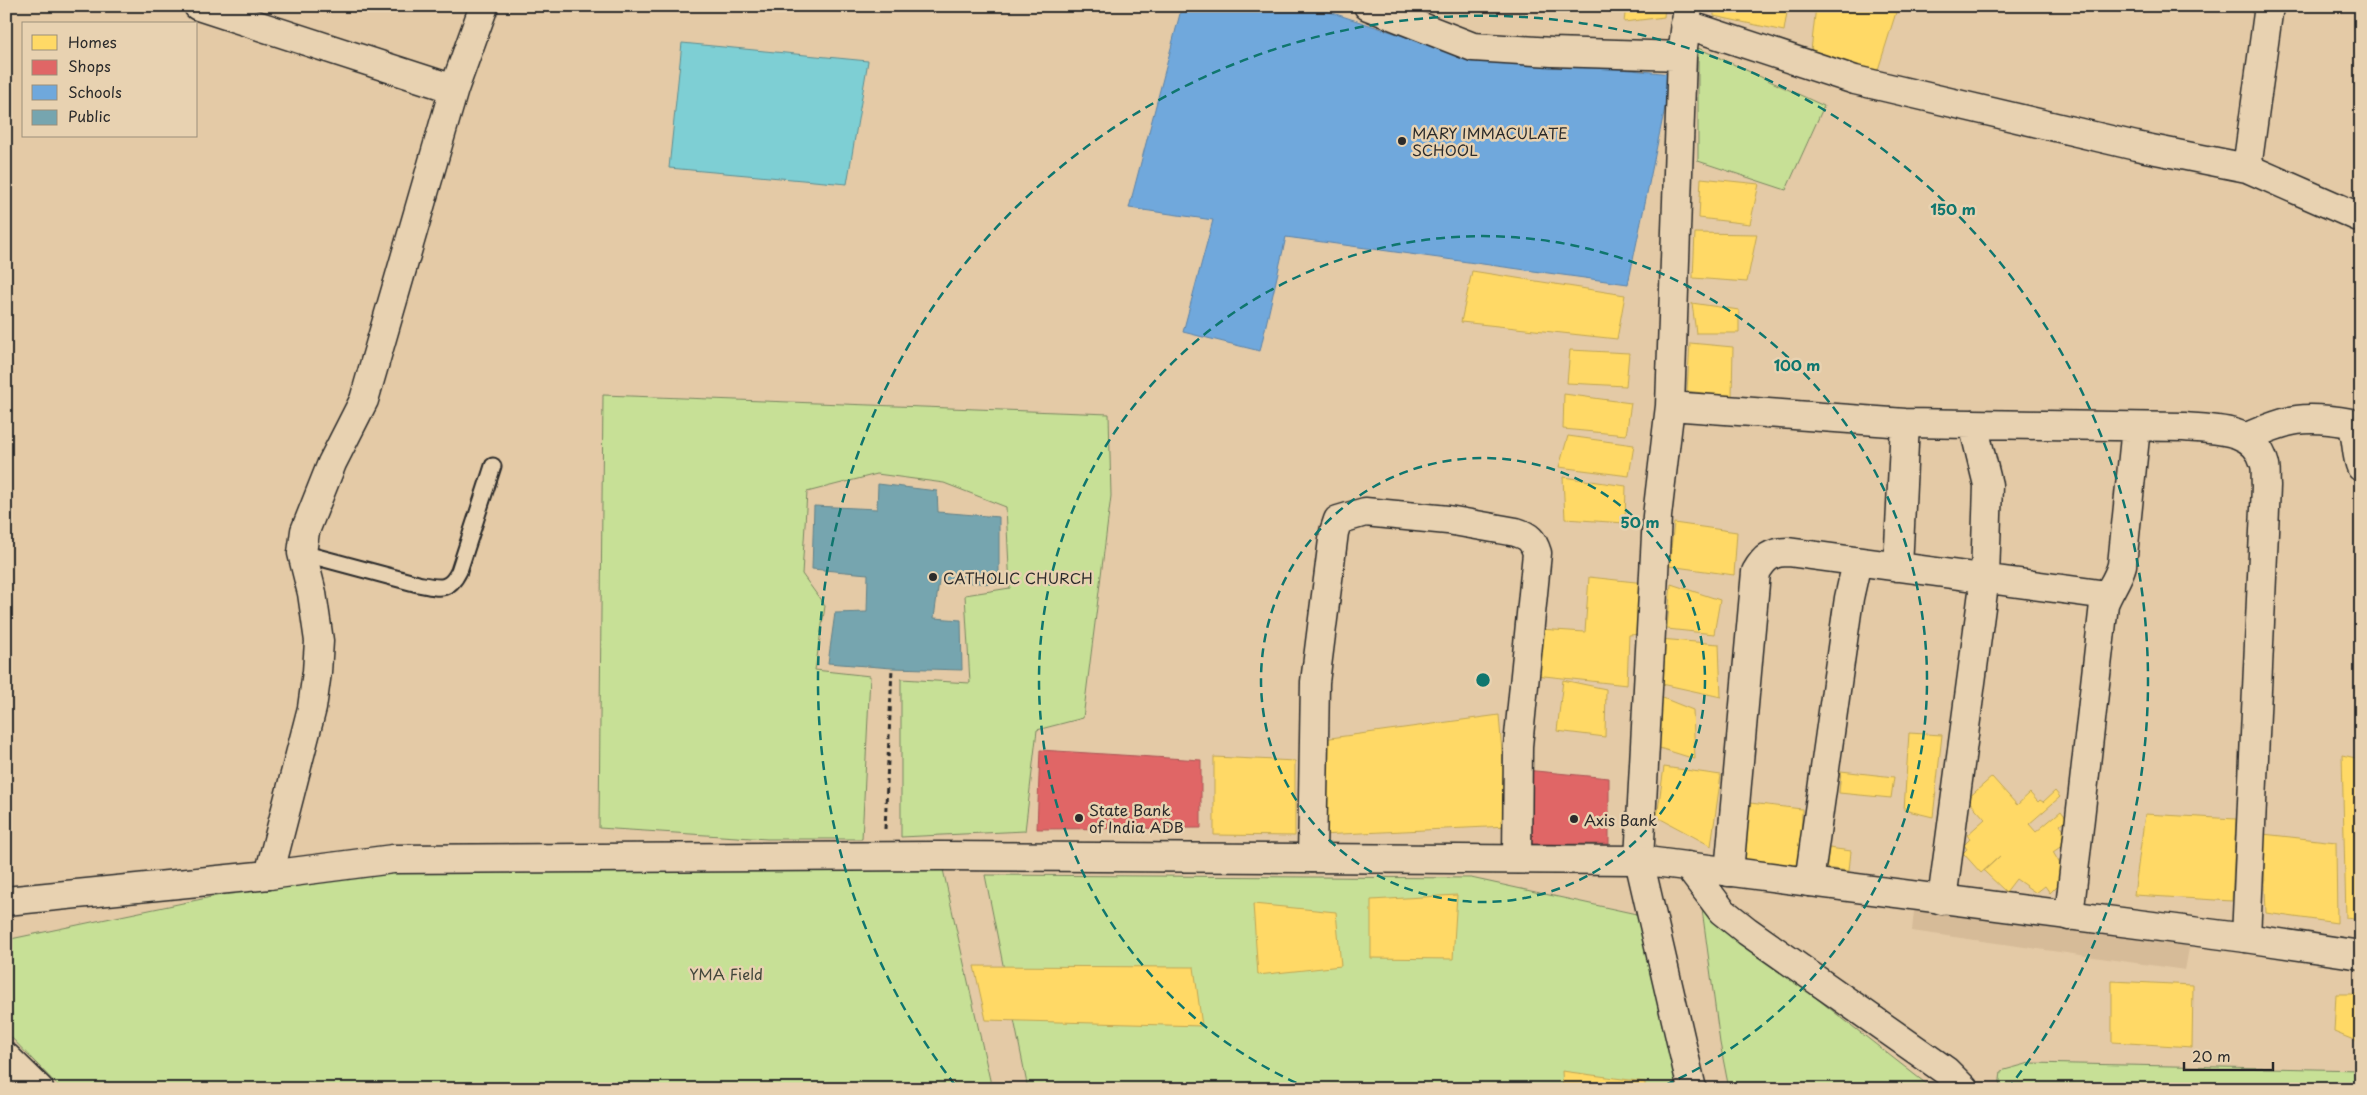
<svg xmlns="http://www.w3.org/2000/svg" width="2367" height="1095" font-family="'Playpen Sans',sans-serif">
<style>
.built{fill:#d6bb98}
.green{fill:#c7e096;stroke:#798660}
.water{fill:#7ecfd4;stroke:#5d8d90}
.homes{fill:#ffd966;stroke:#bfa554}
.shops{fill:#e06666;stroke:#aa5454}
.schools{fill:#6fa8dc;stroke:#5b82a7}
.public{fill:#76a5af;stroke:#608087}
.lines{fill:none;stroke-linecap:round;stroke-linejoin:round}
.lane-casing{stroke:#2b2b2b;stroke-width:19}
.street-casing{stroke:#2b2b2b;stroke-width:31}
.secondary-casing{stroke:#2b2b2b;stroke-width:31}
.path{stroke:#2b2b2b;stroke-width:3;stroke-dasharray:5 4;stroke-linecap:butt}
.lane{stroke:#e8d2b1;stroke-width:15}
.street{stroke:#e8d2b1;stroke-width:28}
.secondary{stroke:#e8d2b1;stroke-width:28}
.ring{fill:none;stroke:#0f766e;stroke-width:2.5;stroke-dasharray:9 6}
.poi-dot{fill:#2b2b2b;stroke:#e8d2b1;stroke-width:2}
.labels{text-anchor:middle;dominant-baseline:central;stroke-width:5;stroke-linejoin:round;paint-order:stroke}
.poi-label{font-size:15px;fill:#2b2b2b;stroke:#e8d2b1;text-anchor:start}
.park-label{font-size:15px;fill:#42463b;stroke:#e8d2b1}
.centre{fill:#0f766e;stroke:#e8d2b1;stroke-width:2.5}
.ring-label{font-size:15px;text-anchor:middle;font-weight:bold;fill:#0f766e;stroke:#e8d2b1;stroke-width:5;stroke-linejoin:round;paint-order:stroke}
</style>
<rect width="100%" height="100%" fill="#e4caa6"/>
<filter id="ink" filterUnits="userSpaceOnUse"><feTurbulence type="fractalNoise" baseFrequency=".02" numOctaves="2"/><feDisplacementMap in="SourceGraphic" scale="10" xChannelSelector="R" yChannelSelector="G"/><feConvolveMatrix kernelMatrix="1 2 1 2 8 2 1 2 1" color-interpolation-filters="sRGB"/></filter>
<g filter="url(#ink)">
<path class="built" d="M 1915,901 L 2190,943 L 2185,970 L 1912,931 Z"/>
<path class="green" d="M 1698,48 L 1824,106 L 1786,190 L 1698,161 Z
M 603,395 L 1109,414 L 1111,496 L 1083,718 L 1037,730 L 1025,831 L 901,837 L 901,679 L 970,683 L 965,595 L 1010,588 L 1006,507 L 944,483 L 877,474 L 807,492 L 802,574 L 825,606 L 815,670 L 870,676 L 862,839 L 767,839 L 599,828 Z
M 940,856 L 992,1089 L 61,1089 L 6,1032 L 6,940 L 393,859 Z
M 985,875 L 1471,878 L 1664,920 L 1700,1089 L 1028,1089 Z
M 1702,909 L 1933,1089 L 1729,1089 L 1720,1043 Z
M 2030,1063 L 2361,1070 L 2361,1089 L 1999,1089 L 2001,1071 Z"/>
<path class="water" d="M 682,43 L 868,61 L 847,184 L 669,168 Z"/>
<path class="homes" d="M 1626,6 L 1665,6 L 1664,17 L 1624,22 Z
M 1714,6 L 1788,6 L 1784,31 L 1714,16 Z
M 1816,6 L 1898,6 L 1877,73 L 1811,51 Z
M 1701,178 L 1759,184 L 1750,224 L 1699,218 Z
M 1695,233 L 1757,234 L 1747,282 L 1693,278 Z
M 1472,271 L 1625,295 L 1617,339 L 1461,322 Z
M 1692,303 L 1739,310 L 1739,333 L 1696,333 Z
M 1690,343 L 1733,347 L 1732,397 L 1687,391 Z
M 1570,350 L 1629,353 L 1626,386 L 1567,383 Z
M 1564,394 L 1631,403 L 1626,435 L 1563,429 Z
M 1568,436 L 1634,445 L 1629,476 L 1559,467 Z
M 1563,477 L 1626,486 L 1625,523 L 1565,519 Z
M 1674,523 L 1737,532 L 1734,575 L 1669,566 Z
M 1589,577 L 1645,583 L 1642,634 L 1629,635 L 1627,685 L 1535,675 L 1539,629 L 1585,632 Z
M 1671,584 L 1720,600 L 1714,634 L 1667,629 Z
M 1660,639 L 1719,644 L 1721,697 L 1662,684 Z
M 1563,680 L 1606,689 L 1605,737 L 1557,731 Z
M 1653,694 L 1693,710 L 1695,759 L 1653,746 Z
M 1499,715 L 1508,826 L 1320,835 L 1323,739 Z
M 1909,733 L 1942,735 L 1933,817 L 1904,810 Z
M 2342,755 L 2361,759 L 2361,920 L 2346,918 Z
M 1214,757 L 1295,761 L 1295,836 L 1214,835 Z
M 1664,767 L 1721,775 L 1711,846 L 1657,817 Z
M 1841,771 L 1894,777 L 1891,798 L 1839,793 Z
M 1992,777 L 2017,805 L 2030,793 L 2038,802 L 2040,800 L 2043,802 L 2055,791 L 2060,797 L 2029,824 L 2036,832 L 2061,811 L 2067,819 L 2060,825 L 2065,832 L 2062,837 L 2066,843 L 2053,852 L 2067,876 L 2050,893 L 2045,886 L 2036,893 L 2016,879 L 2006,892 L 1984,871 L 2000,856 L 1981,873 L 1963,853 L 1967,849 L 1964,845 L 1970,839 L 1967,835 L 1985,819 L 1967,799 Z
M 1741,802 L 1802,809 L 1801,869 L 1737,864 Z
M 2145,814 L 2236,819 L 2232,901 L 2134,895 Z
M 2263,834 L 2336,842 L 2337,923 L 2266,913 Z
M 1829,848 L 1851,851 L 1849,871 L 1826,868 Z
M 1457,895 L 1453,959 L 1371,958 L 1371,900 Z
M 1253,904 L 1336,912 L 1341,966 L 1258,975 Z
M 974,966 L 1194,967 L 1202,1026 L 986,1020 Z
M 2112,981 L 2193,985 L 2192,1047 L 2112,1042 Z
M 2336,994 L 2361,994 L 2361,1043 L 2334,1032 Z
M 1562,1071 L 1645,1082 L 1645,1089 L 1563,1089 Z"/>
<path class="shops" d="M 1040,750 L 1201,760 L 1201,828 L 1037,829 Z
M 1525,770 L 1609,778 L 1609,844 L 1528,844 Z"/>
<path class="schools" d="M 1182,6 L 1311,6 L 1456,53 L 1672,74 L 1628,284 L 1286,237 L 1260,351 L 1183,332 L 1213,220 L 1129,208 Z"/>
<path class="public" d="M 878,484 L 937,491 L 938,512 L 999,517 L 999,584 L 939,581 L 934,618 L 961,620 L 962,670 L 892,668 L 828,663 L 835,613 L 867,612 L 868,574 L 812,569 L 814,506 L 877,509 Z"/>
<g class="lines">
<g class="lane-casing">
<path id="lane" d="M 302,553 L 418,584 C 439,588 449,592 459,571 L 493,466"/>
</g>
<g class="street-casing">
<path id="street" d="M 198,6 L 454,89
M 1368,6 L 1473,47 L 1552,52 L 1682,56
M 1688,6 L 1682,56 L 1670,406 L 1657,516 L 1639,860 L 1692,1089
M 1685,24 L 1855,80 L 2136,146 L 2247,168 L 2361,218
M 2247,168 L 2269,6
M 1670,406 L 1905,423 L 2184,427 C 2214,430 2254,427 2264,462 C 2267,469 2265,478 2266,486 L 2246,938
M 2247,437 C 2290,418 2304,415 2351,423 C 2358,437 2355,453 2361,467
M 1898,567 L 1905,423
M 1312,858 L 1315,682 L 1334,532 L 1338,520 L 1365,512 L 1448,520 L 1516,532 C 1529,536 1533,540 1537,553 L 1518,746 L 1517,859
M 1688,866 L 1722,911 L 1747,931 L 1946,1071 L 1964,1089
M 1729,872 L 1756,572 C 1764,558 1771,552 1788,552 L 2107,595
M 269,875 L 312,708 L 317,672 L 319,641 L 312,593 L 302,553 L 305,531 L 332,463 L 364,400 L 454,89 L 484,6
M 1809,882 L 1849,598 L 1857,562
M 1942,900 L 1985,577 L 1988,485 L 1973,424
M 2069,916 L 2104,604 C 2109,590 2118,580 2122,565 L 2136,427
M 6,1057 L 39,1089"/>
</g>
<g class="secondary-casing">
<path id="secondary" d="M 6,901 L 269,875 L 393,859 L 940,856 L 1639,860 L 2246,938 L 2361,955"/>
</g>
<path class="path" d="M 885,829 L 892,668"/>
<use href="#lane" class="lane"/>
<use href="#street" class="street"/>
<use href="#secondary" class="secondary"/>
</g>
</g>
<g class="ring">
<circle cx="1483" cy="680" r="222"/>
<path d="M1310 1089A444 444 0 1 1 1656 1089"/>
<path d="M955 1085A665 665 0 1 1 2011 1085"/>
</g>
<g class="poi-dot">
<circle cx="1402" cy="141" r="5"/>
<circle cx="933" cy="577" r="5"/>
<circle cx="1079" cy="818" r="5"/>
<circle cx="1574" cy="819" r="5"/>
</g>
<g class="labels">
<g class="poi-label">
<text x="1412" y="132">MARY IMMACULATE<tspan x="1412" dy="17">SCHOOL</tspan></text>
<text x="943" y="577">CATHOLIC CHURCH</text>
<text x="1089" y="809">State Bank<tspan x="1089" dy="17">of India ADB</tspan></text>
<text x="1584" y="819">Axis Bank</text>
</g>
<g class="park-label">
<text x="726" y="973">YMA Field</text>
</g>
</g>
<circle cx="1483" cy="680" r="8" class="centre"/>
<g class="ring-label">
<text x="1953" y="215">150 m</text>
<text x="1797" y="371">100 m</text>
<text x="1640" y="528">50 m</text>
</g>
<rect width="2367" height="1095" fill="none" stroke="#e8d2b1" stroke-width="25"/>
<rect x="12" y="12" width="2342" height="1070" fill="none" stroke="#2b2b2b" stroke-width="2" filter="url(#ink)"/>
<rect x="22" y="22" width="175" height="115" fill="#e8d2b1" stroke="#9c8f7b"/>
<rect x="32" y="35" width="25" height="15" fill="#ffd966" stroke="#9c8f7b"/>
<text x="68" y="48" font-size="15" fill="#2b2b2b">Homes</text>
<rect x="32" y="60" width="25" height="15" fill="#e06666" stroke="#9c8f7b"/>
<text x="68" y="72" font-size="15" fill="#2b2b2b">Shops</text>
<rect x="32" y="85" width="25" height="15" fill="#6fa8dc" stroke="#9c8f7b"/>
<text x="68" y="98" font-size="15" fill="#2b2b2b">Schools</text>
<rect x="32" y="110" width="25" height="15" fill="#76a5af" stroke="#9c8f7b"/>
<text x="68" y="122" font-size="15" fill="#2b2b2b">Public</text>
<path d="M2184 1062v8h89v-8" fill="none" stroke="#2b2b2b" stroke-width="2.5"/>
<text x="2192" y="1062" font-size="15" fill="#2b2b2b" stroke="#e8d2b1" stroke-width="4" paint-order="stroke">20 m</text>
</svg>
